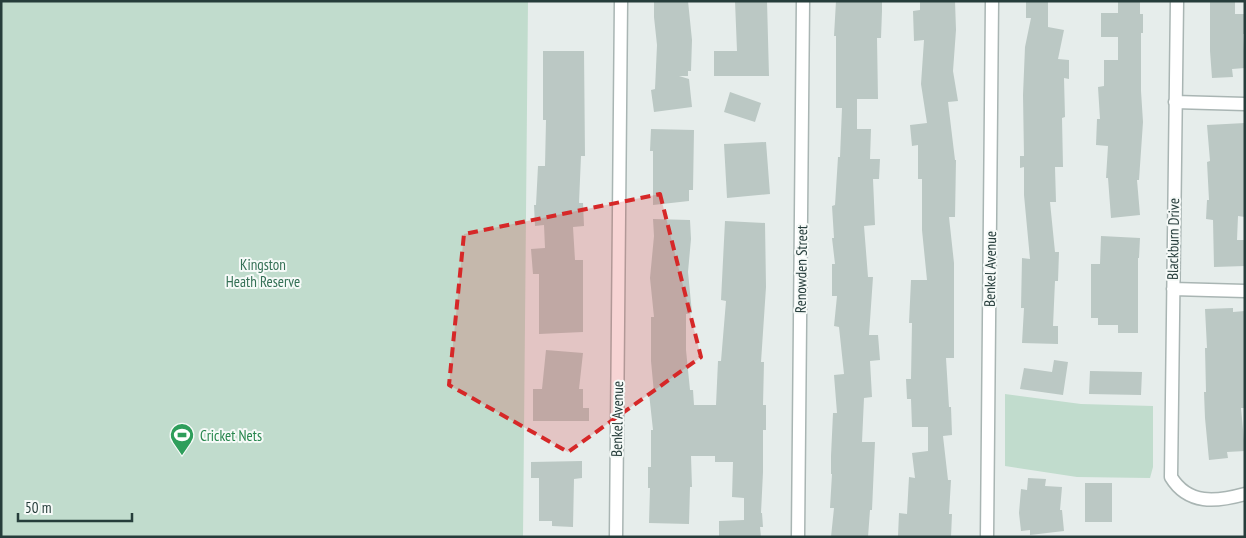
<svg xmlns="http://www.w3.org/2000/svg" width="1246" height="538" font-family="'PT Sans Narrow',sans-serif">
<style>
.green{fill:#c1dccd}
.building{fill:#bbc8c4}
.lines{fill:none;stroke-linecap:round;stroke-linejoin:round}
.street-casing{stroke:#a9b5b3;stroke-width:15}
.street{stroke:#fff;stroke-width:12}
.marked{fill:#d62828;fill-opacity:0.2;stroke:#d62828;stroke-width:4;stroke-dasharray:10 6;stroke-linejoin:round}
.labels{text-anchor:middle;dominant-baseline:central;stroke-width:4;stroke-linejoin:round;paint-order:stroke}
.street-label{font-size:15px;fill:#263d3b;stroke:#f6faf8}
.park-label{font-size:15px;fill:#357056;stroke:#f6faf8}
.leisure-label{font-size:15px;fill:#27864d;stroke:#f6faf8;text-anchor:start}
</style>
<rect width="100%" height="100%" fill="#e6edeb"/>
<path class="green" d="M 1,1 L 528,1 L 523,537 L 1,537 Z
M 1005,394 L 1081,404 L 1153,406 L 1153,467 L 1150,478 L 1077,477 L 1005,466 Z"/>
<path class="building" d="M 654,1 L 688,1 L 692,40 L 691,71 L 688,71 L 688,76 L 679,76 L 689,79 L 692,107 L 654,112 L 651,90 L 655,89 L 657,45 L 654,17 Z
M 735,1 L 767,1 L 769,76 L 714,76 L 714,51 L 737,51 Z
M 836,1 L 882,1 L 882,11 L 881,38 L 877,38 L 878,99 L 857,99 L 857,129 L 871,129 L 870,159 L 880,159 L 879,179 L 873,179 L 875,225 L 864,226 L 868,277 L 873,277 L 869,335 L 878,335 L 880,360 L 870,361 L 872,397 L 864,398 L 862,442 L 875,442 L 872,510 L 870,510 L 868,537 L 831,537 L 834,508 L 830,508 L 832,474 L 831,474 L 831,456 L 833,413 L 837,413 L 834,375 L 844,374 L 839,327 L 834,326 L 837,296 L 832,296 L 832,264 L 835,264 L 832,238 L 834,238 L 832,206 L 835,205 L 838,157 L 840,157 L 842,108 L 836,108 L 836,36 L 834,36 Z
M 920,1 L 955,1 L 956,30 L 953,71 L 958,101 L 948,102 L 955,160 L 956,160 L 955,217 L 949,217 L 954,263 L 954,358 L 946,358 L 949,407 L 951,407 L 952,435 L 943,436 L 948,480 L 951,480 L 949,514 L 952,514 L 951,537 L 898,536 L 899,513 L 907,514 L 909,477 L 915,478 L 912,453 L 928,451 L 928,427 L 912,427 L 911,399 L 907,399 L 906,379 L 911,379 L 912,323 L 909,323 L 911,280 L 927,280 L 922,230 L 922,179 L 918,179 L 918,145 L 912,146 L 910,125 L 927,123 L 921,84 L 924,40 L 914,41 L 913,11 L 920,10 Z
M 1026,1 L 1048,1 L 1048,27 L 1064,30 L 1058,59 L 1069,60 L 1069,79 L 1064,78 L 1065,117 L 1062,118 L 1063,167 L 1055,167 L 1056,202 L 1050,202 L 1055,252 L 1059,252 L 1058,281 L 1055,281 L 1053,326 L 1058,326 L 1058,344 L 1022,343 L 1024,308 L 1021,308 L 1022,258 L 1030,259 L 1024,195 L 1024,167 L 1020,168 L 1020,156 L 1024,156 L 1023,95 L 1025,47 L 1031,18 L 1026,18 Z
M 1118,1 L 1140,1 L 1140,14 L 1143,14 L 1143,33 L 1141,33 L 1141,91 L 1143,122 L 1139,180 L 1137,180 L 1140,215 L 1111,218 L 1108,178 L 1106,178 L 1108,146 L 1096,145 L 1097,119 L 1100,119 L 1098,87 L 1104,86 L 1104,60 L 1118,60 L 1118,37 L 1101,37 L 1101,13 L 1118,13 Z
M 1210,1 L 1235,1 L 1235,14 L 1245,14 L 1245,34 L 1243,34 L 1245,68 L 1232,69 L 1233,77 L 1212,78 L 1210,51 Z
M 543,51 L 584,51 L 585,156 L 581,156 L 579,203 L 583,203 L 584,226 L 573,227 L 575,260 L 583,260 L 583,332 L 539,334 L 539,274 L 533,274 L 531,249 L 545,248 L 544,225 L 535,226 L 534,205 L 536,205 L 538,166 L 545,166 L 546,120 L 543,120 Z
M 730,92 L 761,103 L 755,122 L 724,112 Z
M 1245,123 L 1245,217 L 1238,216 L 1237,240 L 1245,240 L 1245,266 L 1214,267 L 1213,220 L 1206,219 L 1207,200 L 1209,200 L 1207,162 L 1210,161 L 1207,125 Z
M 651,129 L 694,130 L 693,190 L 689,190 L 689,201 L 653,205 L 653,151 L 650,151 Z
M 766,142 L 770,194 L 727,198 L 724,144 Z
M 653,219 L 690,220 L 691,239 L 688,272 L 692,313 L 686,314 L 686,350 L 690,390 L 693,390 L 694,405 L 716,405 L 718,361 L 721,361 L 726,301 L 721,300 L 725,221 L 765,223 L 766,287 L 761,362 L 764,362 L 763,405 L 766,405 L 766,430 L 763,430 L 763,472 L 761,513 L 762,513 L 763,527 L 760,527 L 761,537 L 719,537 L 719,521 L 744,520 L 744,498 L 732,497 L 733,462 L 715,462 L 715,456 L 691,456 L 692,487 L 690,487 L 689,524 L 649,523 L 650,488 L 648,488 L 648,467 L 651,467 L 651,430 L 653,430 L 649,393 L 654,393 L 651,361 L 651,317 L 654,317 L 650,278 L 654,236 Z
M 1101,236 L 1140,238 L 1139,258 L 1138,258 L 1138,333 L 1118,333 L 1118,325 L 1098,325 L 1098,318 L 1091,318 L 1091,264 L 1100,264 Z
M 1233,308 L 1233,312 L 1245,311 L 1244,408 L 1241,408 L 1245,451 L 1227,452 L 1228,458 L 1209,460 L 1205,418 L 1204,392 L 1206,392 L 1205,348 L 1207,348 L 1205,309 Z
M 546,350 L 583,353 L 579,389 L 583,389 L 583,408 L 589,408 L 589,421 L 533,421 L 533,389 L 542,389 Z
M 1054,360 L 1068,362 L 1063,395 L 1020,389 L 1024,368 L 1052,372 Z
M 1090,371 L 1142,372 L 1141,395 L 1089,394 Z
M 582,461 L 582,478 L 574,479 L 573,527 L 552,526 L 552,521 L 539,521 L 539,478 L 531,478 L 531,462 Z
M 1028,478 L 1046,479 L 1045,486 L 1062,487 L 1060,510 L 1062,510 L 1064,531 L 1030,535 L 1030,530 L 1021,531 L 1019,513 L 1021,489 L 1027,490 Z
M 1085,483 L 1112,483 L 1112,522 L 1085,522 Z"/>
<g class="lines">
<g class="street-casing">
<path id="street" d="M 1177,1 L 1171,477 C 1188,505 1216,502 1245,494
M 1175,102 L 1245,104
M 1173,289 L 1245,291
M 616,537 L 621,1
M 798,537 L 803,1
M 987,537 L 992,1"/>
</g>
<use href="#street" class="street"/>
</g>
<path class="marked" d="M 660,194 L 701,357 L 568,452 L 449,385 L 464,234 Z"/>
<defs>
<g id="stadium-pin" transform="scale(1.25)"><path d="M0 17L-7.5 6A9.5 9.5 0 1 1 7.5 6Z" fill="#2e9e5b" stroke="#f6faf8"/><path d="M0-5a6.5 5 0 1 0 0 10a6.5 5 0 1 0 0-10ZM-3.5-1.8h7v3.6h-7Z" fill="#fff"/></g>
</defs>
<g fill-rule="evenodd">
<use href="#stadium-pin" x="182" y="435"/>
</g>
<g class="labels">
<g class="street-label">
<text transform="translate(1173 239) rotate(-89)">Blackburn Drive</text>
<text transform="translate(801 269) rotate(-89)">Renowden Street</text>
<text transform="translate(990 269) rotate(-89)">Benkel Avenue</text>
<text transform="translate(617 419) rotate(-89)">Benkel Avenue</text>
</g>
<g class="park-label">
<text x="263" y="264">Kingston<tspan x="263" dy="17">Heath Reserve</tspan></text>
</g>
<g class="leisure-label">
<text x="200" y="435">Cricket Nets</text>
</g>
</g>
<rect width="1246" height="538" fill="none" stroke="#263d3b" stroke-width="5"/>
<path d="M18 513v8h114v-8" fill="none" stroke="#263d3b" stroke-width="2.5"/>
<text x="25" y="513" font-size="15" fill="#263d3b" stroke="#f6faf8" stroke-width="4" paint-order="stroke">50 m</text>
</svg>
